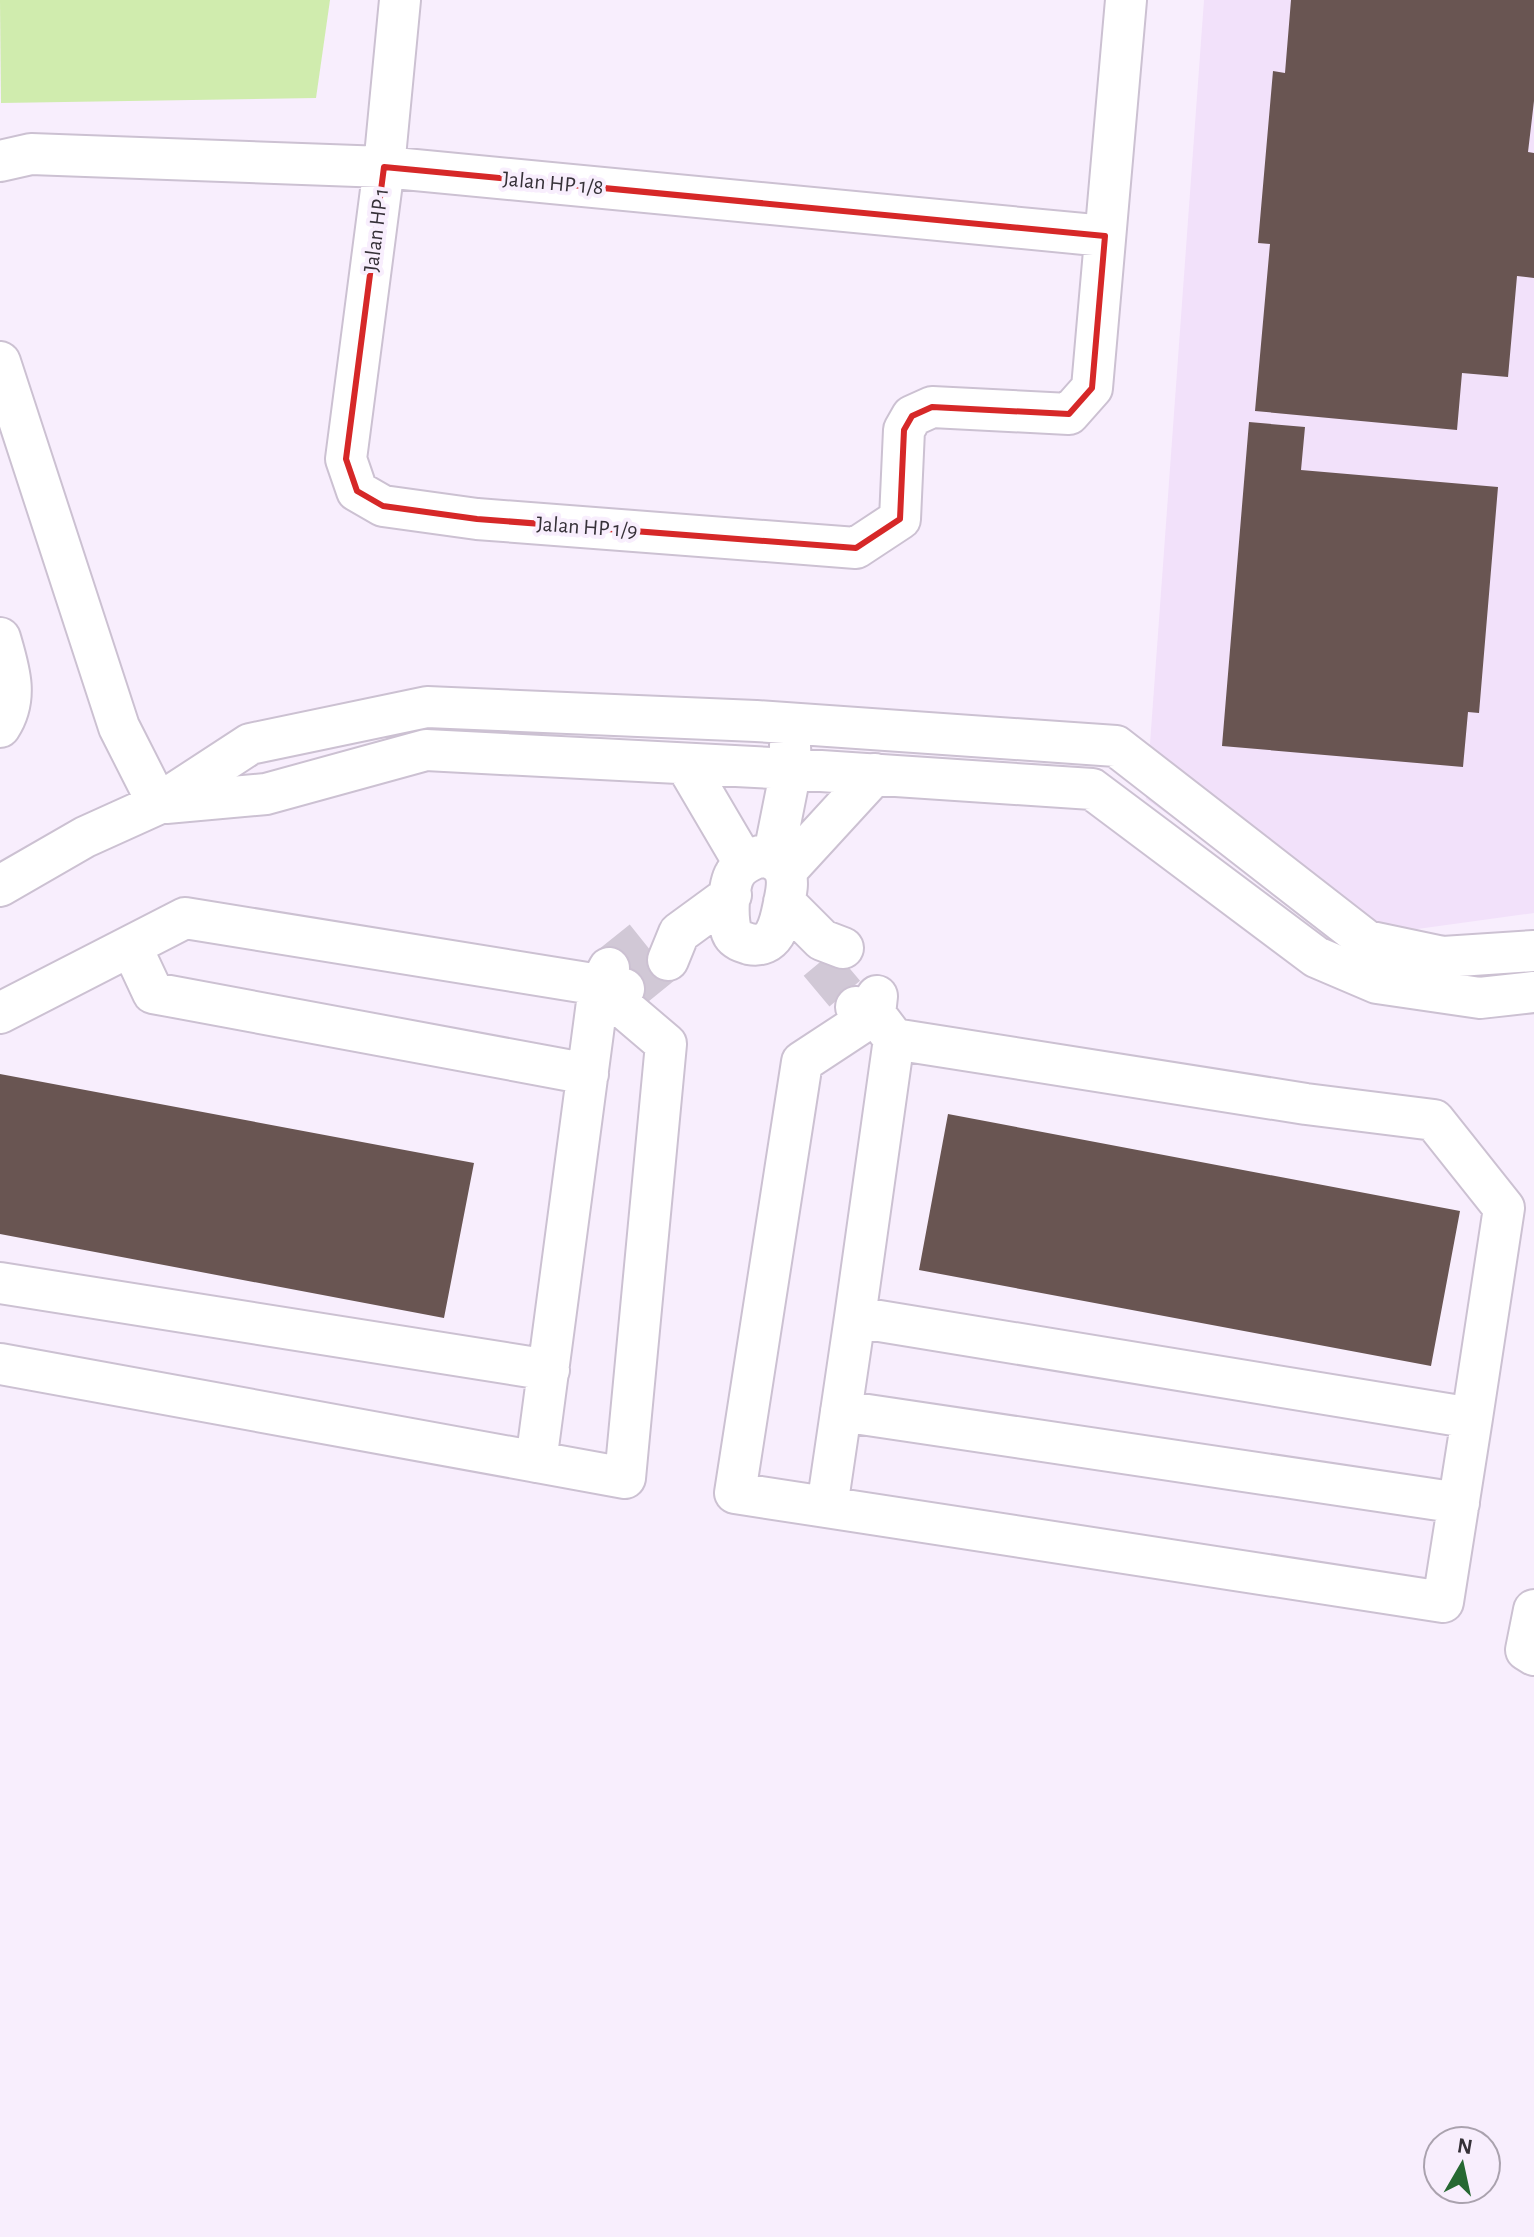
<svg xmlns="http://www.w3.org/2000/svg" width="1534" height="2237" font-family="'Alegreya Sans',sans-serif">
<style>
.built{fill:#f2e1fa}
.green{fill:#d0ecae}
.building{fill:#695552}
.lines{fill:none;stroke-linecap:round;stroke-linejoin:round}
.minor-tunnel{stroke:#d1c8d6;stroke-width:40;stroke-dasharray:40 20;stroke-linecap:butt}
.minor-casing{stroke:#ccc1d2;stroke-width:44}
.minor{stroke:#fff;stroke-width:40}
.marked{fill:none;stroke:#d62828;stroke-width:6;stroke-linejoin:round}
.labels{text-anchor:middle;dominant-baseline:central;stroke-width:8;stroke-linejoin:round;paint-order:stroke}
.street-label{font-size:22px;fill:#363138;stroke:#f8eefd}
</style>
<rect width="100%" height="100%" fill="#f8eefd"/>
<path class="built" d="M 1204,0 L 1534,0 L 1534,913 L 1345,939 L 1146,799 Z"/>
<path class="green" d="M 0,0 L 330,0 L 316,98 L 1,103 Z"/>
<path class="building" d="M 1291,0 L 1534,0 L 1534,101 L 1528,152 L 1534,153 L 1534,278 L 1517,276 L 1508,377 L 1462,373 L 1457,430 L 1255,411 L 1270,244 L 1258,243 L 1273,71 L 1285,73 Z
M 1249,422 L 1305,427 L 1301,470 L 1498,487 L 1479,713 L 1468,712 L 1463,767 L 1222,746 Z
M 0,1074 L 474,1163 L 444,1318 L 0,1234 Z
M 948,1114 L 1460,1211 L 1431,1366 L 919,1270 Z"/>
<g class="lines">
<path class="minor-tunnel" d="M 819,963 L 856,1007
M 611,965 L 651,933
M 631,990 L 668,960"/>
<g class="minor-casing">
<path id="minor" d="M 400,0 L 384,167 L 346,459 L 357,491 L 383,506 L 477,519 L 856,548 L 900,519 L 904,430 L 912,416 L 932,407 L 1069,414 L 1092,388 L 1126,0
M 0,161 L 31,154 L 384,167 L 1105,236
M 0,362 L 119,727 L 158,804
M 0,638 C 9,669 19,698 0,727
M 687,766 L 744,863
M 166,803 L 266,794 L 426,750 L 791,769 L 1092,789 L 1316,957 L 1377,983 L 1480,998 L 1534,992
M 760,856 C 771,858 780,861 785,872 C 789,882 786,893 784,903 C 780,923 776,949 749,944 C 743,942 736,940 733,935 C 726,924 728,885 735,874 C 740,864 750,861 760,856 Z
M 773,859 L 791,769 L 790,745
M 785,872 L 875,774
M 0,886 L 85,837 L 158,804 L 250,744 L 427,707 L 756,721 L 1116,746 L 1367,941 L 1443,957 L 1534,951
M 784,902 L 822,940 L 843,948
M 131,946 L 153,993 L 588,1074
M 668,960 L 679,933 L 731,895
M 877,996 L 875,1014 L 802,1062 L 735,1493 L 1443,1602 L 1472,1418
M 856,1007 L 875,1014 L 894,1039 L 1306,1104 L 1434,1120 L 1504,1208 L 1472,1418 L 855,1317 L 894,1039
M 0,1013 L 185,918 L 624,989
M 0,1283 L 549,1370
M 0,1364 L 625,1478 L 666,1044 L 599,987
M 841,1411 L 1459,1503
M 536,1462 L 599,987 L 609,968
M 827,1507 L 855,1317
M 1534,1610 L 1526,1650 L 1534,1655"/>
</g>
<use href="#minor" class="minor"/>
</g>
<path class="marked" d="M 384,167 L 1105,236 L 1092,388 L 1069,414 L 932,407 L 912,416 L 904,430 L 900,519 L 856,548 L 477,519 L 383,506 L 357,491 L 346,459 Z"/>
<g class="labels">
<g class="street-label">
<text transform="translate(553 183) rotate(5)">Jalan HP 1/8</text>
<text transform="translate(376 230) rotate(-83)">Jalan HP 1</text>
<text transform="translate(587 527) rotate(4)">Jalan HP 1/9</text>
</g>
</g>
<g transform="translate(1462 2165) rotate(9)"><circle r="38" fill="#f8eefd" stroke="#aaa2ae" stroke-width="2"/>
<path d="M0-6L14 30L0 20L-14 30Z" fill="#266832"/>
<text y="-12" font-size="22" font-weight="bold" text-anchor="middle" fill="#363138">N</text>
</g>
</svg>
